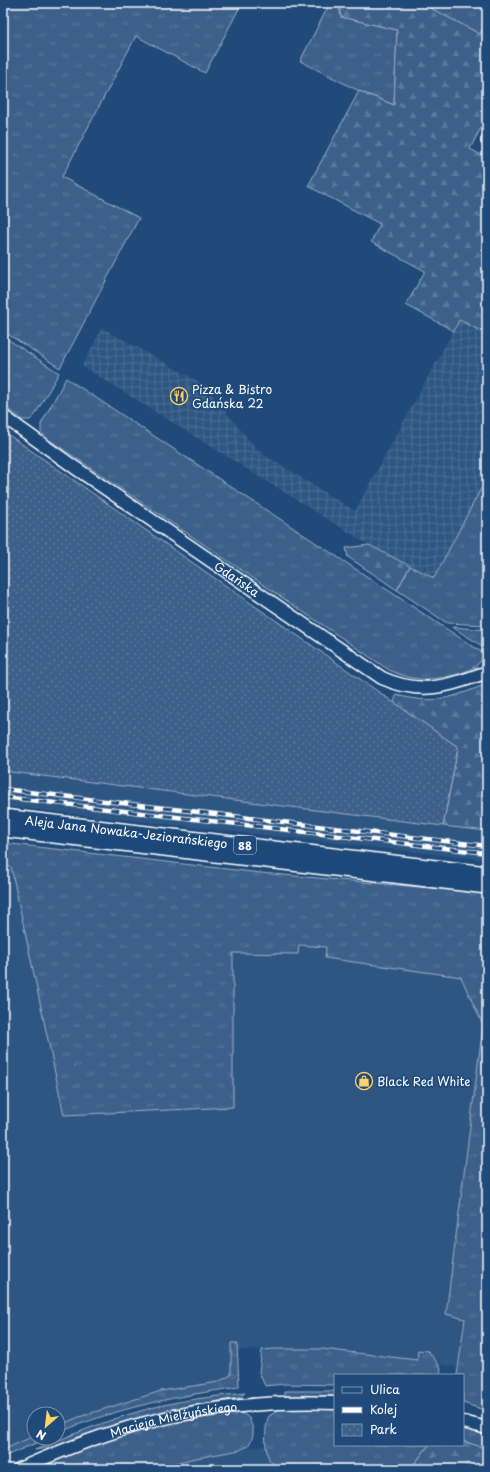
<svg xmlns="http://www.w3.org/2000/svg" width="490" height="1472" font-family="'Playpen Sans',sans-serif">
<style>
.built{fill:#2e5683}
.industrial{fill:url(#industrial-grid)}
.grass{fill:url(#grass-tufts);stroke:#9eb0c5}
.forest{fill:url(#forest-firs);stroke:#9eb0c5}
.park{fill:url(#park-dots);stroke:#9eb0c5}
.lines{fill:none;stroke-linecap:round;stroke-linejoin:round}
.minor-casing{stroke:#fff;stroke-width:12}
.tertiary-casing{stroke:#fff;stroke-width:15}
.primary-casing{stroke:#fff;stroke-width:18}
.minor{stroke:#1f4a7a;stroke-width:9}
.tertiary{stroke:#1f4a7a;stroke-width:12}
.primary{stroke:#1f4a7a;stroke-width:15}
.rail-casing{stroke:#fff;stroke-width:4.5}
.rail{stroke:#1f4a7a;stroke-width:3;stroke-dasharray:9;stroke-linecap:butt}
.labels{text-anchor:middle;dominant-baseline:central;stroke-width:3.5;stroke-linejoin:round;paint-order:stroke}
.shield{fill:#1f4a7a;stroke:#bcc9d7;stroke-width:1}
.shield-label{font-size:11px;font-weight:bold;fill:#fff}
.poi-label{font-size:12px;fill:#fff;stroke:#1f4a7a;text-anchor:start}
.street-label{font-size:12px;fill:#fff;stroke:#1f4a7a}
</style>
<defs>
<pattern id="industrial-grid" width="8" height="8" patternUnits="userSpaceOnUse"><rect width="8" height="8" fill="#2e5683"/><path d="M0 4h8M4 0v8" fill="none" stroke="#4d6f96"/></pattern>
<pattern id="grass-tufts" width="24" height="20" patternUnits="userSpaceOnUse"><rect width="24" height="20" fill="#3c618b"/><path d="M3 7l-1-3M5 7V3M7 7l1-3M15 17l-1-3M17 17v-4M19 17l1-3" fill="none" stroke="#59799c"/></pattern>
<pattern id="forest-firs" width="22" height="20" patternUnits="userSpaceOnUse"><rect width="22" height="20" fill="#3c618b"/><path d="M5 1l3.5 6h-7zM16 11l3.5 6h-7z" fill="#59799c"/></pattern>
<pattern id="park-dots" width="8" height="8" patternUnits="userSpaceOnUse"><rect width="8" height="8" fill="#3c618b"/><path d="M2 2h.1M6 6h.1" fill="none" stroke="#59799c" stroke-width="1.8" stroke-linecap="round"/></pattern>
</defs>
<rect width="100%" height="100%" fill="#1f4a7a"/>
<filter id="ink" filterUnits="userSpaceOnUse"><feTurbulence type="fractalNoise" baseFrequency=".025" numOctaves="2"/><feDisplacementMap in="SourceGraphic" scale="8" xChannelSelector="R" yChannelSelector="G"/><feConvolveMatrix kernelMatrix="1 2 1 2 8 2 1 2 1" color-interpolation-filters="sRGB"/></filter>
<g filter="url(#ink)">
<path class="built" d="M 3,771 L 487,831 L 487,860 L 3,806 Z
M 3,866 L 11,867 L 233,1107 L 233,953 L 298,954 L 299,945 L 327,947 L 325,958 L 461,977 L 483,1025 L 446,1314 L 465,1319 L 457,1367 L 363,1353 L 322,1349 L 232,1350 L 231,1375 L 218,1382 L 161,1391 L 79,1417 L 58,1426 L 58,1414 L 34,1414 L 34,1436 L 3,1450 Z
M 297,1445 L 299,1469 L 138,1469 L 209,1452 L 267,1446 Z"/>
<path class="industrial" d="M 459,320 L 487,334 L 487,477 L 434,579 L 369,545 L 82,366 L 102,328 L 203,384 L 258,451 L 355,511 Z"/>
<path class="grass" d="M 3,3 L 242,3 L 205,73 L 136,36 L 62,177 L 139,218 L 60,368 L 3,331 Z
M 330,3 L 339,3 L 341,17 L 397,30 L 394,105 L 359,91 L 300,61 Z
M 421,3 L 487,3 L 487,20 L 480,34 Z
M 3,336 L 59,373 L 35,415 L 30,420 L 22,420 L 3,405 Z
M 66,378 L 483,653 C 484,674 435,680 419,679 C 408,678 398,674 389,670 L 48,439 L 41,432 L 41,424 Z
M 487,477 L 487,625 L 447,623 L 397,590 L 410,566 L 434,578 Z
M 452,627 L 487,630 L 487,649 Z
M 3,843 L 261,873 L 487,893 L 487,1411 L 463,1403 L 463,1375 L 457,1375 L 465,1319 L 446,1314 L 483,1025 L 461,977 L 325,958 L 326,947 L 299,945 L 298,954 L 233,953 L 233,1107 L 64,1115 L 11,867 L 3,866 Z
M 231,1343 L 237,1343 L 239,1387 C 177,1396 116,1408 58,1433 L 58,1426 L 79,1417 L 161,1391 L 218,1382 L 231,1375 Z
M 274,1349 L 322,1349 L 417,1360 L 418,1350 L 428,1351 L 441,1368 L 440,1375 L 335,1375 L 335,1385 L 284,1384 L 265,1386 L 259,1372 L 262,1350 Z
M 285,1391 L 335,1391 L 335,1396 L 285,1396 Z
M 245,1393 L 239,1398 L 194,1405 L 142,1417 L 98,1431 L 57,1446 L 35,1450 C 69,1436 102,1422 137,1412 C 172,1401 209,1397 245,1393 Z
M 280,1409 L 335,1409 L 335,1445 L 429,1445 L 416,1462 L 408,1469 L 284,1469 C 280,1466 275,1466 272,1463 C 264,1457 264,1424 269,1416 Z
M 235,1412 L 244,1414 L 249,1418 L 253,1429 L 253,1435 L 251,1441 L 248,1446 L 240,1450 L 191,1459 L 154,1469 L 36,1469 C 79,1450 123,1434 169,1423 C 190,1418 213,1415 235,1412 Z
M 463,1428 L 487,1435 L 487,1449 L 463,1441 Z
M 34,1436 L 34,1438 L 48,1438 L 3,1457 L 3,1450 Z"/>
<path class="forest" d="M 339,3 L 421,3 L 480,34 L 487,20 L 487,116 L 470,149 L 487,158 L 487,334 L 459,320 L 454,331 L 406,305 L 425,271 L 371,242 L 380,224 L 308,186 L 359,91 L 394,105 L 397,30 L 341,17 Z
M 369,545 L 410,566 L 397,590 L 348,557 L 346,548 Z
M 487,684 L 487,831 L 443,826 L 458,747 L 394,703 L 396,695 C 436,705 450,698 487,684 Z
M 463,1441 L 487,1449 L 487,1469 L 408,1469 L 416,1462 L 429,1445 L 463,1445 Z"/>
<path class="park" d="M 3,431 L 458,747 L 443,826 L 3,771 Z"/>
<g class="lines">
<g class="minor-casing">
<path id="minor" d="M 486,141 L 487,139"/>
</g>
<g class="tertiary-casing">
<g id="tertiary">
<path id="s1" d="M 3,416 L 74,467 L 382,678 C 422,696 448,686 487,672"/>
<path d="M 463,1422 L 487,1428"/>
<path id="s2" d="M 19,1469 C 60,1451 102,1434 145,1423 C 207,1406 271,1401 335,1403"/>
</g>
</g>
<g class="primary-casing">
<g id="primary">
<path id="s3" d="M 3,817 L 487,874"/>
<path d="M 3,829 L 487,886"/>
</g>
</g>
<use href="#minor" class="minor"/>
<use href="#tertiary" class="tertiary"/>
<use href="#primary" class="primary"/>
<g class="rail-casing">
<path id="rail" d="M 3,789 L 487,846
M 3,797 L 487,853"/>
</g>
<use href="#rail" class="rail"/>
</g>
</g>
<defs>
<g id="restaurant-ring" transform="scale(0.9)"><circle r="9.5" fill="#1f4a7a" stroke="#ffd166" stroke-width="1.5"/><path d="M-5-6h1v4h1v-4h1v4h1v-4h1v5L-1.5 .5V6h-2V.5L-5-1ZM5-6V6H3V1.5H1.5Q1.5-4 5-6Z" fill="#ffd166"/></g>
<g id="shop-ring" transform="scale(0.9)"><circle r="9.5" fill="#1f4a7a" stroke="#ffd166" stroke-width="1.5"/><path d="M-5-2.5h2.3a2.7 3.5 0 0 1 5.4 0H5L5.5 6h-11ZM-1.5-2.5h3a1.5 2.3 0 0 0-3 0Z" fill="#ffd166"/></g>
</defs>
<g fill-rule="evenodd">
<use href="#restaurant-ring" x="179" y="396"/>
<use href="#shop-ring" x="364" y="1081"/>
</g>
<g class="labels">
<rect class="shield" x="234" y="836" width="22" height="18" rx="3"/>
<g class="shield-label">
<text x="245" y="845">88</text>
</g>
<g class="poi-label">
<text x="192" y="389">Pizza &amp; Bistro<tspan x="192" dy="14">Gdańska 22</tspan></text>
<text x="377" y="1081">Black Red White</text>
</g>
<g class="street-label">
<text stroke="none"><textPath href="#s1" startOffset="285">Gdańska</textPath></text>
<text stroke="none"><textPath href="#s3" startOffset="124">Aleja Jana Nowaka-Jeziorańskiego</textPath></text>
<text stroke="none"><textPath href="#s2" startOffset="163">Macieja Mielżyńskiego</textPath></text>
</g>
</g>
<rect width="490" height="1472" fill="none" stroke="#1f4a7a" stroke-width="16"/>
<rect x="8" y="8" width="474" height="1456" fill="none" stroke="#fff" stroke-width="1.5" filter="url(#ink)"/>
<rect x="334" y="1374" width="130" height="72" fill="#1f4a7a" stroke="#7992af"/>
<rect x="342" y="1387" width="20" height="6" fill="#1f4a7a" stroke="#7992af"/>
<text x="370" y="1394" font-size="12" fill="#ffffff">Ulica</text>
<rect x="342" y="1407" width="20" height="6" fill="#ffffff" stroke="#7992af"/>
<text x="370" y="1414" font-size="12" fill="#ffffff">Kolej</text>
<rect x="342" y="1424" width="20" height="12" fill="url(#park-dots)" stroke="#7992af"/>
<text x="370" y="1434" font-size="12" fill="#ffffff">Park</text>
<g transform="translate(46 1426) rotate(208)"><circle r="19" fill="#1f4a7a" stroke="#7992af"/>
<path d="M0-3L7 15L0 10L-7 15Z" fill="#ffd166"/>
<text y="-6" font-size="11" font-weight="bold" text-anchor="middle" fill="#ffffff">N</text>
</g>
</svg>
